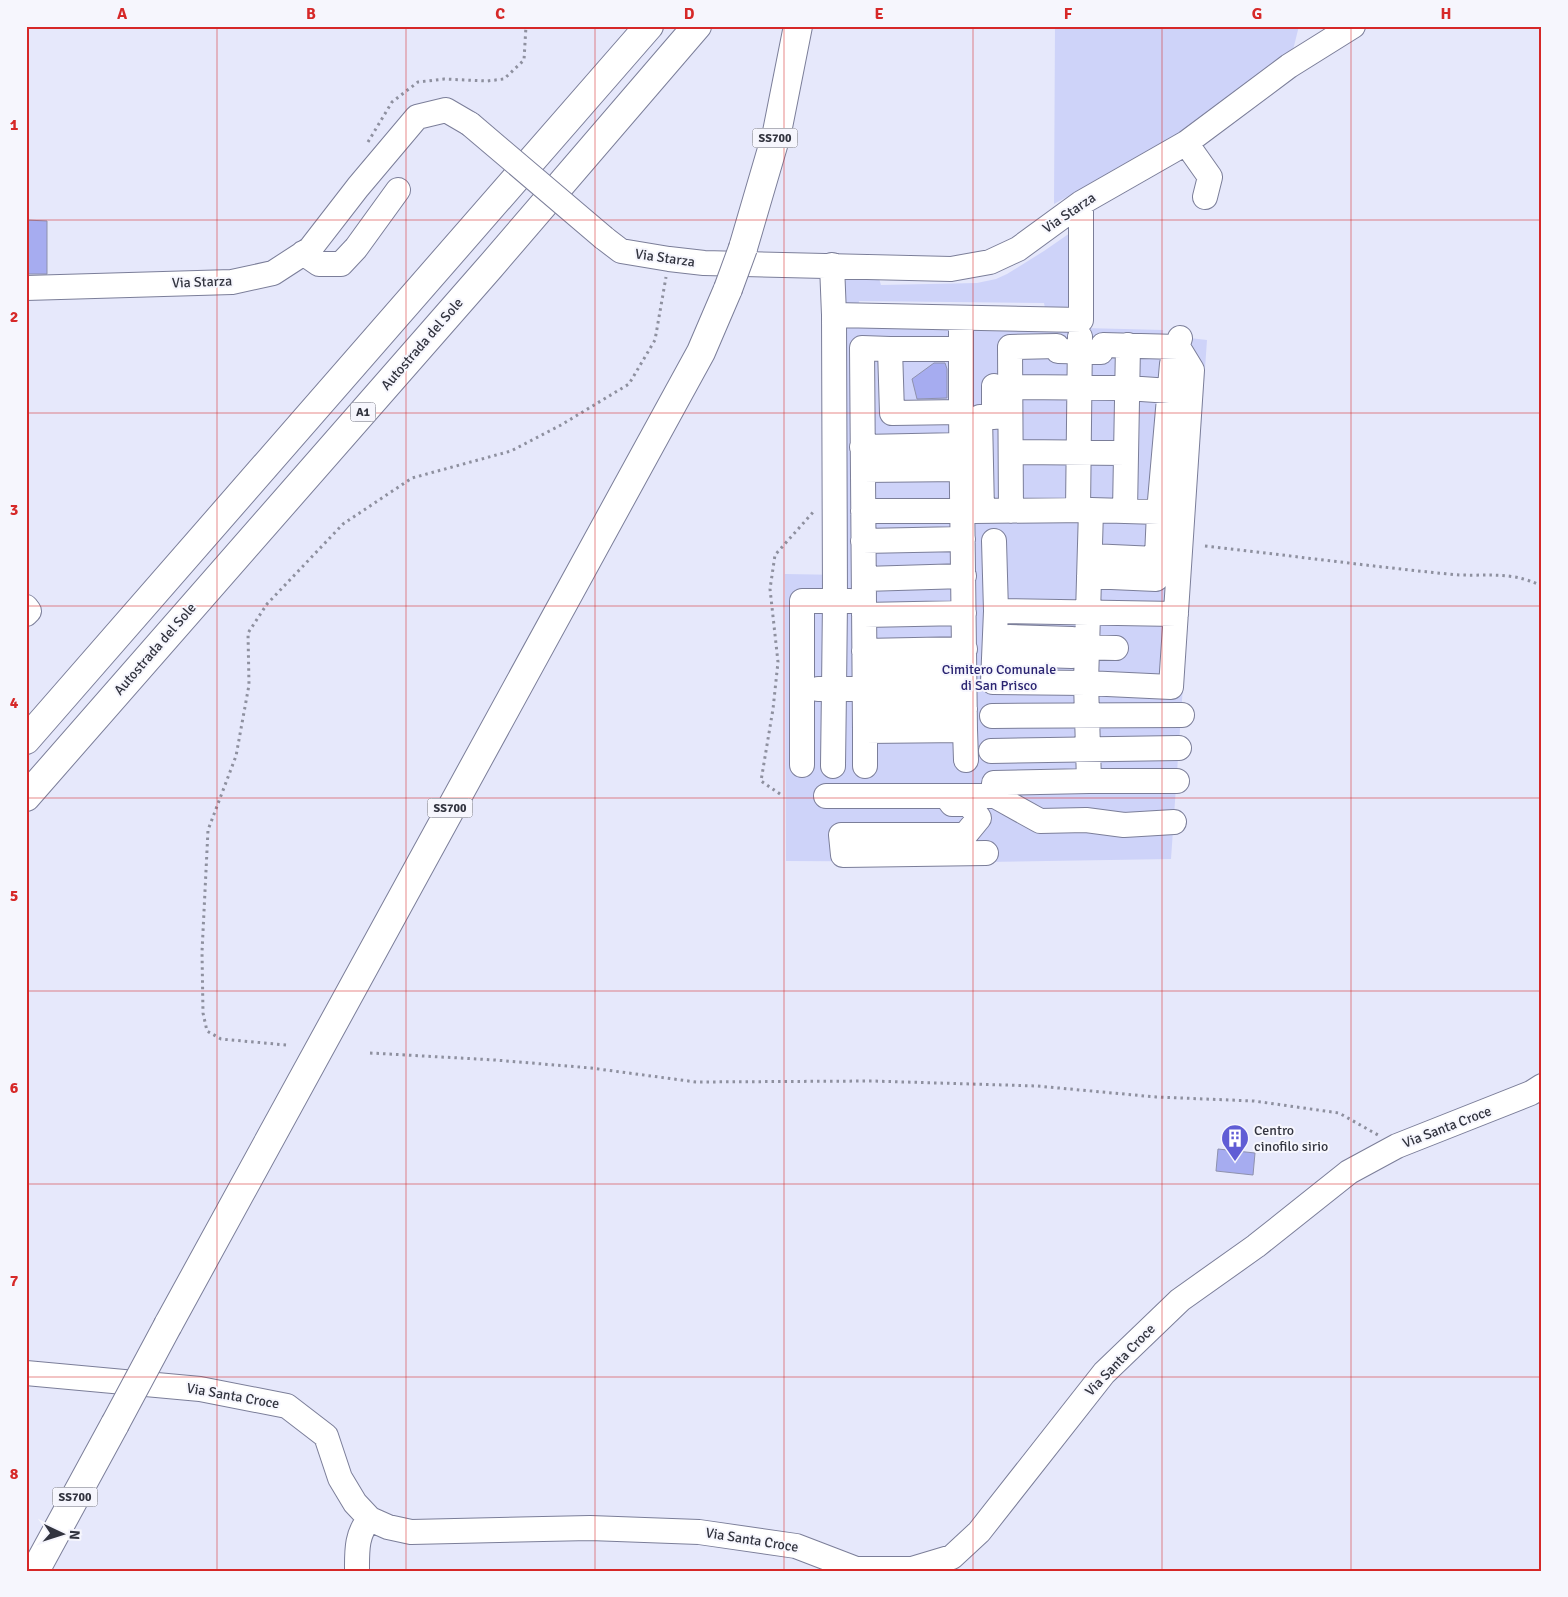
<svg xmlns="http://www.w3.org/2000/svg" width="1568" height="1597" font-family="Signika,sans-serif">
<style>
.green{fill:#ced3f9}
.building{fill:#a6acf0;stroke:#8e91ad}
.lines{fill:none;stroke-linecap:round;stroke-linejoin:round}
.minor-casing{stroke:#7b7e99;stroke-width:26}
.highway-casing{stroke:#7b7e99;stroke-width:30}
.path{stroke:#8e909f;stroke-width:3;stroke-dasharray:2.5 4;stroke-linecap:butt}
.minor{stroke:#fff;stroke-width:24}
.highway{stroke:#fff;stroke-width:28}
.minor-bridge-casing{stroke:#7b7e99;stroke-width:26;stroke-linecap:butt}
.highway-bridge-casing{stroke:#7b7e99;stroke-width:30;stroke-linecap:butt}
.minor-bridge{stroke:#fff;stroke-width:24}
.highway-bridge{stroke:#fff;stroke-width:28}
.grid{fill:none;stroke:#d62828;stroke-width:1;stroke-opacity:0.55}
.labels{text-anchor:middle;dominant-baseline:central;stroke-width:4;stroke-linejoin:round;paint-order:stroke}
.shield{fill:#f6f6fd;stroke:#6d6e78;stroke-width:1}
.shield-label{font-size:12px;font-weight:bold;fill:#32343f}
.street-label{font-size:14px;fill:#32343f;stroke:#f6f6fd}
.park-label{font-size:14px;fill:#292370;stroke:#f6f6fd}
.poi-label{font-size:14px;fill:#32343f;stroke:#f6f6fd;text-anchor:start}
.neatline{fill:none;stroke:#d62828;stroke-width:2}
.grid-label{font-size:16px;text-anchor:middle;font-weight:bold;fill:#d62828}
</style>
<rect width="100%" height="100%" fill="#e6e8fb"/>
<path class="green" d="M 1055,26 L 1299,26 L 1292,54 L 1173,139 L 1054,204 Z
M 1070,233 L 1075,301 L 1059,313 L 1046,314 L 1044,303 L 859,301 L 858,313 L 843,308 L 843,285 L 847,278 L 877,272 L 881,285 L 977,283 L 996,279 L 1007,274 L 1044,251 Z
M 845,322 L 1163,330 L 1163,337 L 1181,337 L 1207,340 L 1171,859 L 987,862 L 786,861 L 785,574 L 844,575 Z"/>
<path class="building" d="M 26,220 L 47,221 L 47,274 L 26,274 Z
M 934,363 L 945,363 L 947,369 L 947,398 L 917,399 L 912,379 Z
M 1218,1149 L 1255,1153 L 1253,1175 L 1216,1171 Z"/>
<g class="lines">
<g class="minor-casing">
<path id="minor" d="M 1186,143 L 1210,177 L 1205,197
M 604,238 L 621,251 L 669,259 L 704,263 L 951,269 L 990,262 L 1018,249 L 1081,203 L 1186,143 L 1289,66 L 1353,26
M 303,253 L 319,264 L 341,264 L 356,248 L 398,190
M 832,265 L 834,315 L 835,601 L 850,601
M 26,288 L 232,282 L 273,273 L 310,249 L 358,187 L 417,117 L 446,110 L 470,124
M 834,315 L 1081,320 L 1081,203
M 890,349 L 862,348 L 865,731 L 965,730 L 961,412
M 961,349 L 890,349 L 892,413 L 961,412 L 961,324
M 1011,387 L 1127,388 L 1170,391
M 862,447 L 962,445
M 1011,452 L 1126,453
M 863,470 L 962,469
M 1078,510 L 1080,337
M 1091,510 L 1159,512 L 1172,364 L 1180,338
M 863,511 L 963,511
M 974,511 L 1091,510 L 1086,683 L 993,682 L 996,611 L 994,541
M 982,511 L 980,417 L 994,417 L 994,386
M 1011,511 L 1010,347 L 1057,346 L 1058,351 L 1101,352 L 1103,345 L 1178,347 L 1192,370 L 1171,687 L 1086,683 L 1089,781 L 1177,781
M 1125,511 L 1128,345
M 863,541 L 963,539
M 1090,556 L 1156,559
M 1089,576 L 1156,579 L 1159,512
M 864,579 L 964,576
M 26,607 L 29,611 L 26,614
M 996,611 L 1176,614
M 864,615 L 964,613
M 1009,637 L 1072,639 L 1072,656 L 1009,654 Z
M 1072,647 L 1116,648
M 864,651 L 965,649
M 865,670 L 965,670
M 818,689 L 834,689 L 833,766
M 865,710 L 965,709
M 992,716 L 1182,715
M 965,730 L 966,760
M 991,751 L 1179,748
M 802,765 L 802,601 L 835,601 L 834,689 L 965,688
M 865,766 L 865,731
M 826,796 L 995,796 L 994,783 L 1089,781
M 946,796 L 952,804 L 969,804 L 979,818 L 965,835 L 841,835 L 843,855 L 986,853
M 995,796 L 1040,821 L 1086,820 L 1124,825 L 1174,822
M 26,1373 L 200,1389 L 287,1406 L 326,1436 L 340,1478 L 355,1503 L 370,1519 L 388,1527 L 411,1532 L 590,1528 L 699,1532 L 796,1546 L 856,1569 L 912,1569 L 952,1557 L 979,1532 L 1104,1373 L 1180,1300 L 1256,1246 L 1349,1172 L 1397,1146 L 1531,1093 L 1542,1086
M 357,1571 C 357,1552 356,1533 370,1519"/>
</g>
<g class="highway-casing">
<path id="highway" d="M 743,248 L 777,132 L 798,26
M 26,740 L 649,26
M 26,797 L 490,267 L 697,26
M 168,1325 L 701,352 L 728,289
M 35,1571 L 115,1424"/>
</g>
<path class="path" d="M 368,142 L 392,102 L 418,82 L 444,79 L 487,81 L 504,79 L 524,60 L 526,26
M 1205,546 C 1286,555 1367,566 1448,574 C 1483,578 1507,569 1542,586
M 780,794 L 761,781 L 773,709 L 778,662 L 770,589 L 775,555 L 815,510
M 286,1045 L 221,1039 L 207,1031 L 203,1013 L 202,952 L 208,830 L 236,756 L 249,685 L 248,633 L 267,604 L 343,524 L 412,478 L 511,451 L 561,425 L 629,384 L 655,340 L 666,277
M 370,1053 L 495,1060 L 591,1068 L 696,1082 L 872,1081 L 1037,1086 L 1156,1097 L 1254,1101 L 1339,1113 L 1378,1135"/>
<use href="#minor" class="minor"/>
<use href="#highway" class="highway"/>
<g class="minor-bridge-casing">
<path id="minor-bridge" d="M 470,124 L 604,238"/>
</g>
<g class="highway-bridge-casing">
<path id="highway-bridge" d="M 728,289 L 743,248
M 115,1424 L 168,1325"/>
</g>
<use href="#minor-bridge" class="minor-bridge"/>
<use href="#highway-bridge" class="highway-bridge"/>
</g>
<path class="grid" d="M 217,26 L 217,1571M 406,26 L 406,1571M 595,26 L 595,1571M 784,26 L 784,1571M 973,26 L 973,1571M 1162,26 L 1162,1571M 1351,26 L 1351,1571M 26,220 L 1542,220M 26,413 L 1542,413M 26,606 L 1542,606M 26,798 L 1542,798M 26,991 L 1542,991M 26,1184 L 1542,1184M 26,1377 L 1542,1377"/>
<defs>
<g id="building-pin" transform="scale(1.4375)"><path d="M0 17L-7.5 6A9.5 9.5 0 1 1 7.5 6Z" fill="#605dd5" stroke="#f6f6fd"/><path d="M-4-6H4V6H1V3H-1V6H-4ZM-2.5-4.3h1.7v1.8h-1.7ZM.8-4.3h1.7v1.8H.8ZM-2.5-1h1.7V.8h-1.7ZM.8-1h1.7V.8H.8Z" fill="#fff"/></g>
</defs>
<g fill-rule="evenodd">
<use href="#building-pin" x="1235" y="1138"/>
</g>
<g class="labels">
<g class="shield">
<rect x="752.5" y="128.5" width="45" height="19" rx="4"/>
<rect x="350.5" y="402.5" width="25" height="19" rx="4"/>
<rect x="427.5" y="798.5" width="45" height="19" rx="4"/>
<rect x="52.5" y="1487.5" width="45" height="19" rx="4"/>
</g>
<g class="shield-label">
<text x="775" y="138">SS700</text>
<text x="363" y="412">A1</text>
<text x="450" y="808">SS700</text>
<text x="75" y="1497">SS700</text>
</g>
<g class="street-label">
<text transform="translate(1069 213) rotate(-34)">Via Starza</text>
<text transform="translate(665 258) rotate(8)">Via Starza</text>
<text transform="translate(202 282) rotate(-2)">Via Starza</text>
<text transform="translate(422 344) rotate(-49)">Autostrada del Sole</text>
<text transform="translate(155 649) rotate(-49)">Autostrada del Sole</text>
<text transform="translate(1447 1127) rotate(-21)">Via Santa Croce</text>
<text transform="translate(1120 1360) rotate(-46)">Via Santa Croce</text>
<text transform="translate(233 1396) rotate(10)">Via Santa Croce</text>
<text transform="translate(752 1540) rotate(9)">Via Santa Croce</text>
</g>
<g class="park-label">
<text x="999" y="669">Cimitero Comunale<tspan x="999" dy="16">di San Prisco</tspan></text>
</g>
<g class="poi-label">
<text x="1254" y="1130">Centro<tspan x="1254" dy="16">cinofilo sirio</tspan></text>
</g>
</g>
<rect width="1568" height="1597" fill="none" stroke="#f6f6fd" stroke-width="55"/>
<g transform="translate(62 1534) rotate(94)" stroke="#f6f6fd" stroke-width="4" paint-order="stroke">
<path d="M0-4L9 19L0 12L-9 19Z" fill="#32343f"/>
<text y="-8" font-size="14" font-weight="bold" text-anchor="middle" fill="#32343f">N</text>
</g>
<rect x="28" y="28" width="1512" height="1542" class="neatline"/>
<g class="grid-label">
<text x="122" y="19">A</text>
<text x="311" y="19">B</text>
<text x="500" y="19">C</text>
<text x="689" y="19">D</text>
<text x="879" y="19">E</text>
<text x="1068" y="19">F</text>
<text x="1257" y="19">G</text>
<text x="1446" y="19">H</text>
<text x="14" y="130">1</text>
<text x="14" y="322">2</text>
<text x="14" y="515">3</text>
<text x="14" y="708">4</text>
<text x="14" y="901">5</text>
<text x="14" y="1093">6</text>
<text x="14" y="1286">7</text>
<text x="14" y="1479">8</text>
</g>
</svg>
